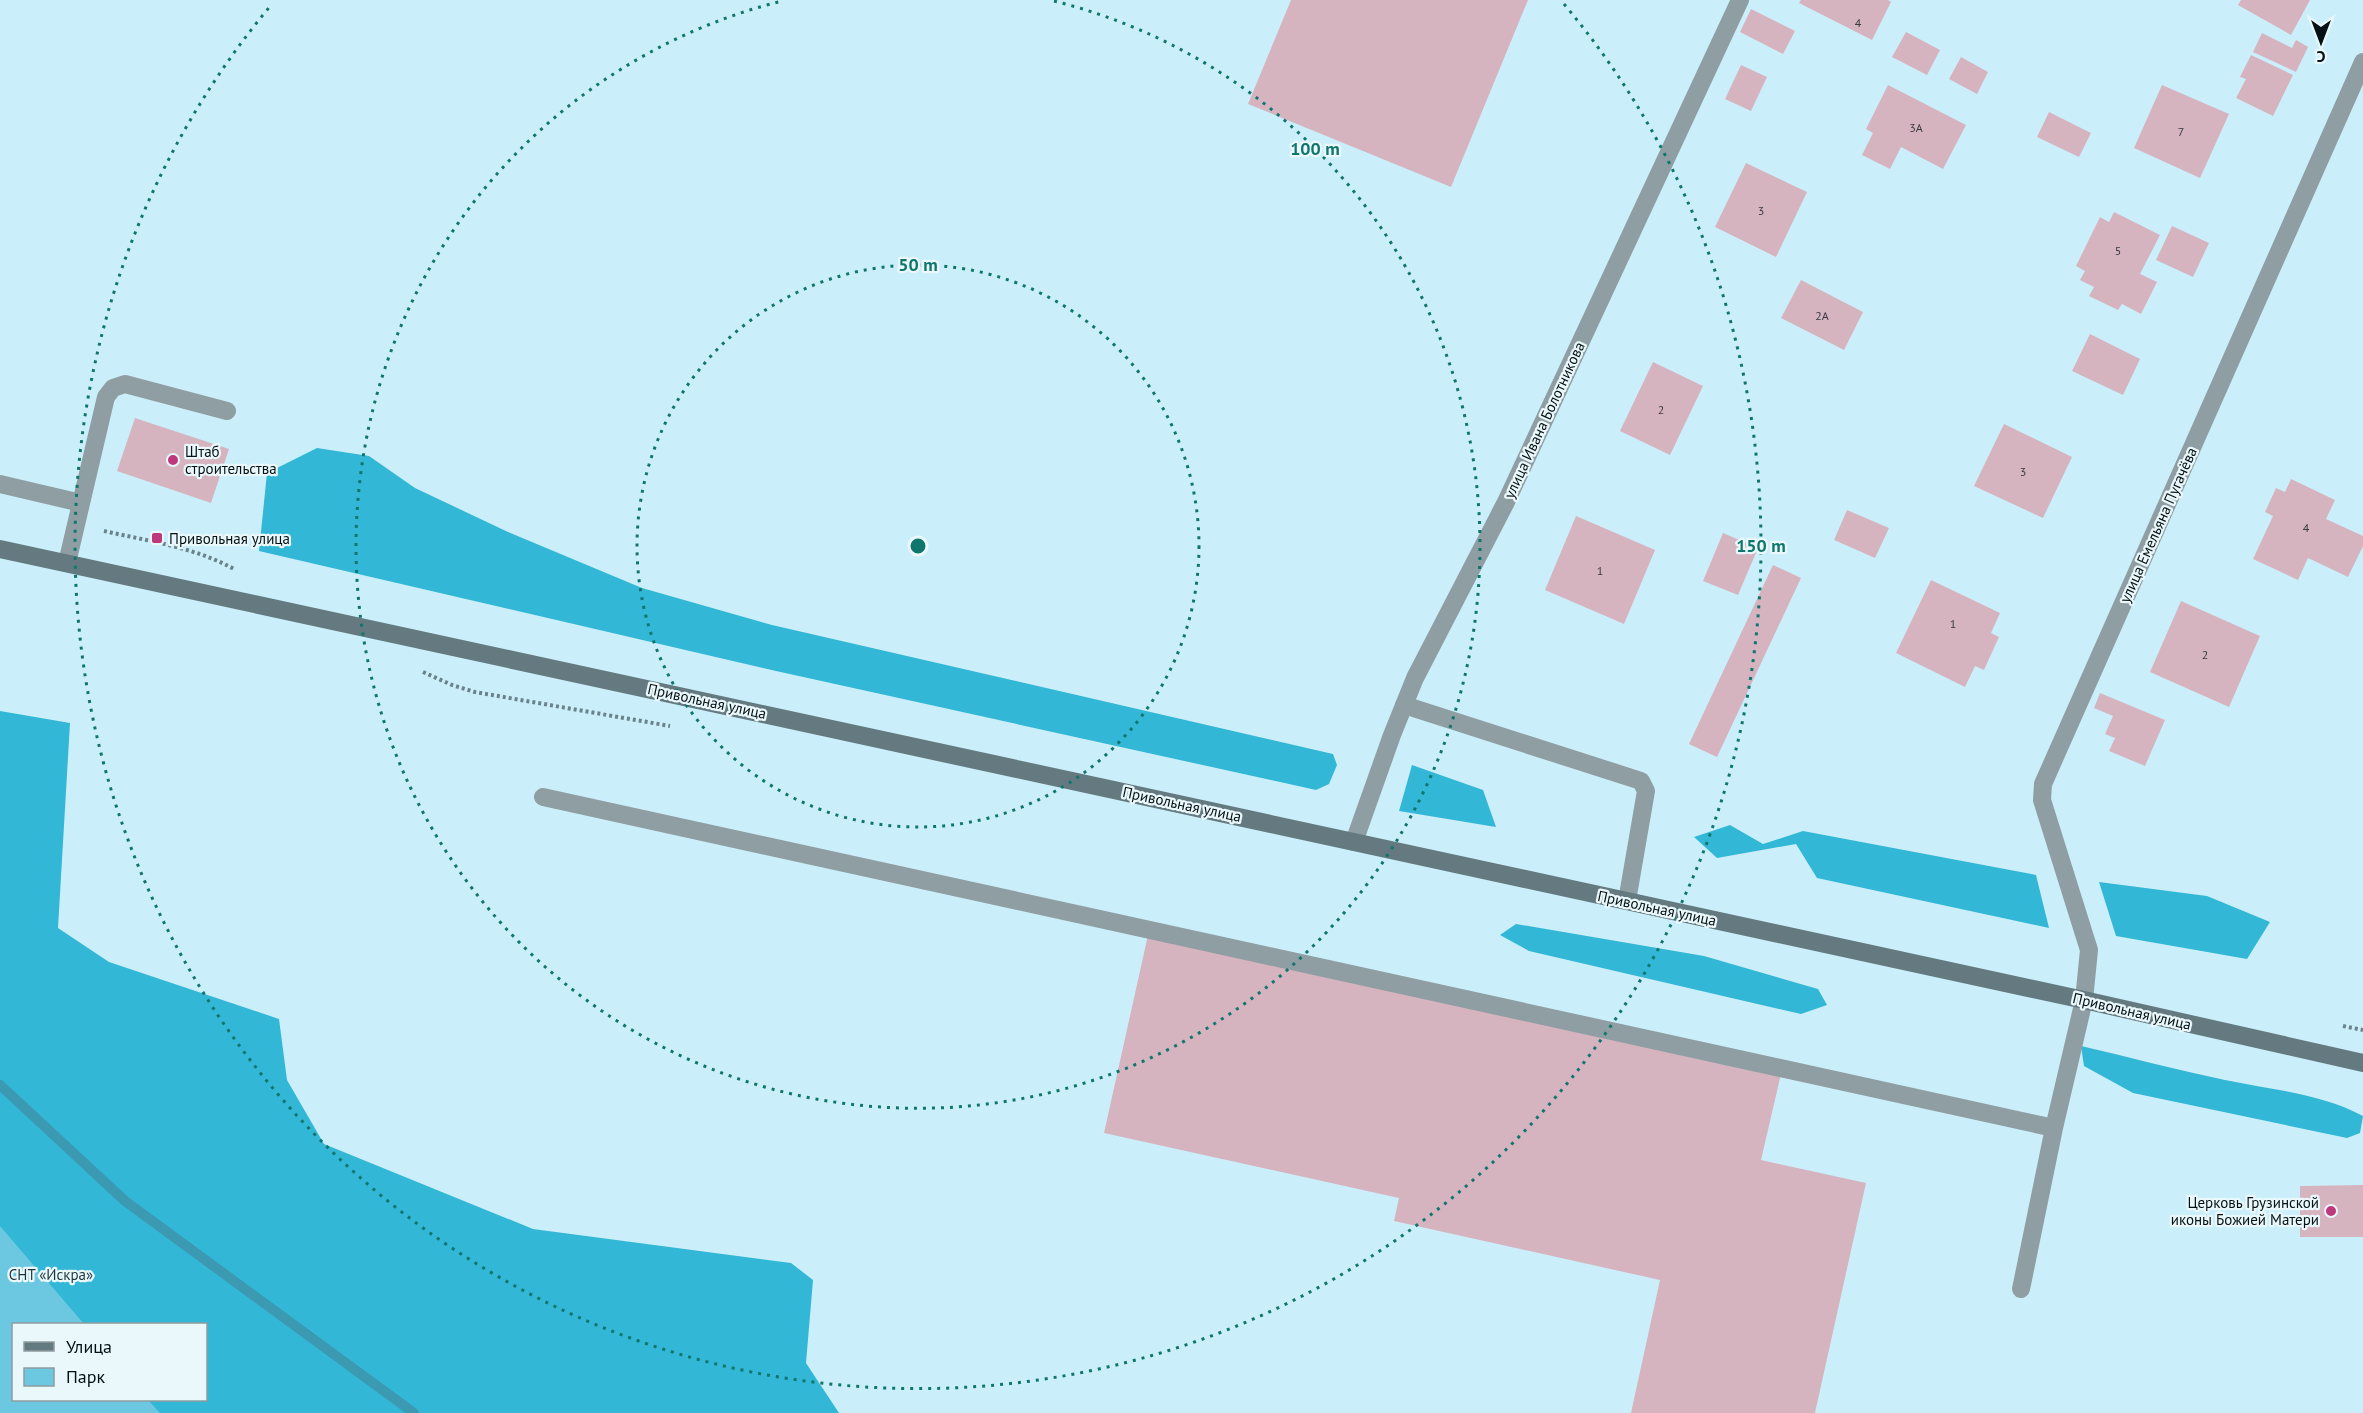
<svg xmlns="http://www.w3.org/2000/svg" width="2363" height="1413" font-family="'PT Sans',sans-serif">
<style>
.green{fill:#6cc8e0}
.forest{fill:#33b7d6}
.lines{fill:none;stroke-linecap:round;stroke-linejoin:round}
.stream{stroke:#3b99b1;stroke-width:10}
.building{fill:#d5b4c0}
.path{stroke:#6a828a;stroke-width:4;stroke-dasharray:3 3;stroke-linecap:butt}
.lane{stroke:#8f9ea2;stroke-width:18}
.street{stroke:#8f9ea2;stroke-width:18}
.secondary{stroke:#647a80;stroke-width:18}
.ring{fill:none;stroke:#0f766e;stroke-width:3;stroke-dasharray:3 6}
.poi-dot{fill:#be387c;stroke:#eaf8fc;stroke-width:2}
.labels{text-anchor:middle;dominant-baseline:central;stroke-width:4.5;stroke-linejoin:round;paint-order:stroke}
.number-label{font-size:12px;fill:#393a40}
.street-label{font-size:15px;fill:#051115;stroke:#eaf8fc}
.poi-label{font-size:15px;fill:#051115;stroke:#eaf8fc;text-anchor:start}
.park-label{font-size:15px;fill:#1f343a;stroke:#eaf8fc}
.centre{fill:#0f766e;stroke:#eaf8fc;stroke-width:3}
.ring-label{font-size:18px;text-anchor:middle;font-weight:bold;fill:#0f766e;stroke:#eaf8fc;stroke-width:4.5;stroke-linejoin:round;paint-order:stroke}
</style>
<rect width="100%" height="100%" fill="#cbeffa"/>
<path class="green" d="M 0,1167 L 193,1324 L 14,1324 L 14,1400 L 206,1400 L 302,1413 L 0,1413 Z"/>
<path class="forest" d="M 317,448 L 369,456 L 415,488 L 508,532 L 642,588 L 772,625 L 1333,754 L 1337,765 L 1329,784 L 1316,790 L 776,671 L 259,551 L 267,473 Z
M 0,711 L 70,723 L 58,928 L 109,962 L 279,1019 L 287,1080 L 324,1144 L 533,1229 L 791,1263 L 813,1280 L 806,1363 L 839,1413 L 160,1413 L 148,1400 L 206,1400 L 206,1324 L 84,1324 L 0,1226 Z
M 1412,765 L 1483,790 L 1496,827 L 1399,811 Z
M 1730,825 L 1763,844 L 1803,831 L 2036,875 L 2049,928 L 1817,878 L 1796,844 L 1717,858 L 1694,837 Z
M 2099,882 L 2207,896 L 2270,922 L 2247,959 L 2116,936 Z
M 1516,924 L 1704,956 L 1818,989 L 1827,1005 L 1801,1014 L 1529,951 L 1500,935 Z
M 2081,1046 C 2129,1057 2177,1070 2225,1080 C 2272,1090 2320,1093 2363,1116 L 2360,1133 L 2347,1138 L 2133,1093 L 2084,1066 Z"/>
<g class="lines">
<path class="stream" d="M 0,1085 L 125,1201 L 414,1413"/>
</g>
<path class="building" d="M 1291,0 L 1528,0 L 1451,187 L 1248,104 Z
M 1801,0 L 1888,0 L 1891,2 L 1872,40 L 1799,3 Z
M 2241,0 L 2310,0 L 2291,35 L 2238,5 Z
M 1751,9 L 1795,31 L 1783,54 L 1740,32 Z
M 1906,32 L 1940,50 L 1927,75 L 1892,57 Z
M 2262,33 L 2292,48 L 2296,40 L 2308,47 L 2296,72 L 2253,52 Z
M 2251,55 L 2293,75 L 2273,116 L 2236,98 L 2246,79 L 2240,77 Z
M 1961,57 L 1988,72 L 1977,94 L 1949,79 Z
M 1741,65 L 1767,77 L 1751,111 L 1725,99 Z
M 1888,85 L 1966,125 L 1943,169 L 1901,147 L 1890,169 L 1862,155 L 1873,133 L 1866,129 Z
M 2162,85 L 2229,114 L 2200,178 L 2134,148 Z
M 2049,112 L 2091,133 L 2079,157 L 2037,137 Z
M 1746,163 L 1807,192 L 1776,257 L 1715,227 Z
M 2114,212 L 2160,235 L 2140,274 L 2157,282 L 2141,314 L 2122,304 L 2118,310 L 2089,296 L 2094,287 L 2080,280 L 2085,271 L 2076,266 L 2100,217 L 2109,222 Z
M 2172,226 L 2209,243 L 2193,277 L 2156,260 Z
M 1801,280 L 1863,312 L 1844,350 L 1781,318 Z
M 2090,334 L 2140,359 L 2123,395 L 2072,371 Z
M 1653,362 L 1703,386 L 1670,455 L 1620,431 Z
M 135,418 L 229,449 L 211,503 L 117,471 Z
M 2004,424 L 2072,457 L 2043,518 L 1974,486 Z
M 2291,479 L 2335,500 L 2326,519 L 2363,536 L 2363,546 L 2348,577 L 2308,558 L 2298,580 L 2253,559 L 2273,516 L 2265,512 L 2276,488 L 2285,492 Z
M 1847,510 L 1889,528 L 1875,558 L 1834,540 Z
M 1576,516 L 1655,550 L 1624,624 L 1545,590 Z
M 1723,533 L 1758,548 L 1738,595 L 1703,581 Z
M 1773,565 L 1801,578 L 1717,757 L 1689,744 Z
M 1931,580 L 2000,613 L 1991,633 L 1999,637 L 1984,670 L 1975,666 L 1965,687 L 1896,653 Z
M 2181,601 L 2260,636 L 2229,707 L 2150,672 Z
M 2100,693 L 2165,720 L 2145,766 L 2109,751 L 2115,738 L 2105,734 L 2113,716 L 2094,708 Z
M 1148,935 L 1781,1074 L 1761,1160 L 1866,1183 L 1815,1413 L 1631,1413 L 1660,1280 L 1394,1221 L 1399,1198 L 1104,1133 Z
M 2363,1185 L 2363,1237 L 2300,1237 L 2300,1186 Z"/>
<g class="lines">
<path class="path" d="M 104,531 C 148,541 194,547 234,569
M 423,672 L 452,685 L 475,692 L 670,726
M 2343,1026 L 2363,1030"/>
<path class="lane" d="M 0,484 L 81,503
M 67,563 L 106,397 L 113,388 L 125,384 L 227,411
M 1404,705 L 1641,781 L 1646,791 L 1627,901
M 543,797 L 2054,1128
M 2021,1289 L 2054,1128 L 2084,1000"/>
<path class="street" d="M 1354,842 L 1392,735 L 1415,678 L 1506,502 L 1740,0
M 2084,1000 L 2089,950 L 2042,800 L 2043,784 L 2363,62"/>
<path class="secondary" d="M 0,549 L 2084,1000 L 2363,1063"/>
</g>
<g class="ring">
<circle cx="918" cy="546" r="281"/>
<path d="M1054 1A562 562 0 1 1 782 1"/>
<path d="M1564 4A843 843 0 1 1 272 4"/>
</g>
<g class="poi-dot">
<circle cx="173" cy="460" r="6"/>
<rect x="151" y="532" width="12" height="12" rx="3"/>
<circle cx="2331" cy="1211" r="6"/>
</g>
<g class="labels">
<g class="number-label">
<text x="1858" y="22">4</text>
<text x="1916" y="127">3А</text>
<text x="2181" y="131">7</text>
<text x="1761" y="210">3</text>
<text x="2118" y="250">5</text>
<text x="1822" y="315">2А</text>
<text x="1661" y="409">2</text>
<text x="2023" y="471">3</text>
<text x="2306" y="527">4</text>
<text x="1600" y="570">1</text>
<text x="1953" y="623">1</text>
<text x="2205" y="654">2</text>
</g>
<g class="street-label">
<text transform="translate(1544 420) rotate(-65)">улица Ивана Болотникова</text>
<text transform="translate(2158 525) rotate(-66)">улица Емельяна Пугачёва</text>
<text transform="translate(707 701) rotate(12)">Привольная улица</text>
<text transform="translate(1182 804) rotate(12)">Привольная улица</text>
<text transform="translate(1657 908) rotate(12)">Привольная улица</text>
<text transform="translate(2132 1011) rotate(13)">Привольная улица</text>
</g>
<g class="poi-label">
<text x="185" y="451">Штаб<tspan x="185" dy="17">строительства</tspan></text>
<text x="169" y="538">Привольная улица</text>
<text x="2319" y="1202" text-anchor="end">Церковь Грузинской<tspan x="2319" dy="17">иконы Божией Матери</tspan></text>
</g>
<g class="park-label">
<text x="51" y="1274">СНТ «Искра»</text>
</g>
</g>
<circle cx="918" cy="546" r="9" class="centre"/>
<g class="ring-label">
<text x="1315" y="155">100 m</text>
<text x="918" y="271">50 m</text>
<text x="1761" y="552">150 m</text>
</g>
<rect x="12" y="1323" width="195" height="78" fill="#eaf8fc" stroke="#8e9ca0" stroke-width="1.5"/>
<rect x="24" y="1342" width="30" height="9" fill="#647a80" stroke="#8e9ca0" stroke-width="1.5"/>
<text x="66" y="1353" font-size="18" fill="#051115">Улица</text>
<rect x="24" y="1368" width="30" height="18" fill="#6cc8e0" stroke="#8e9ca0" stroke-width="1.5"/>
<text x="66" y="1383" font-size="18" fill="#051115">Парк</text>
<g transform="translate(2321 42) rotate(180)" stroke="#eaf8fc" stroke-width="4.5" paint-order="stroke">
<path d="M0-4.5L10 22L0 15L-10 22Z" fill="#051115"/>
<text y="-9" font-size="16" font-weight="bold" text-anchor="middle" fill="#051115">С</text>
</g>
</svg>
